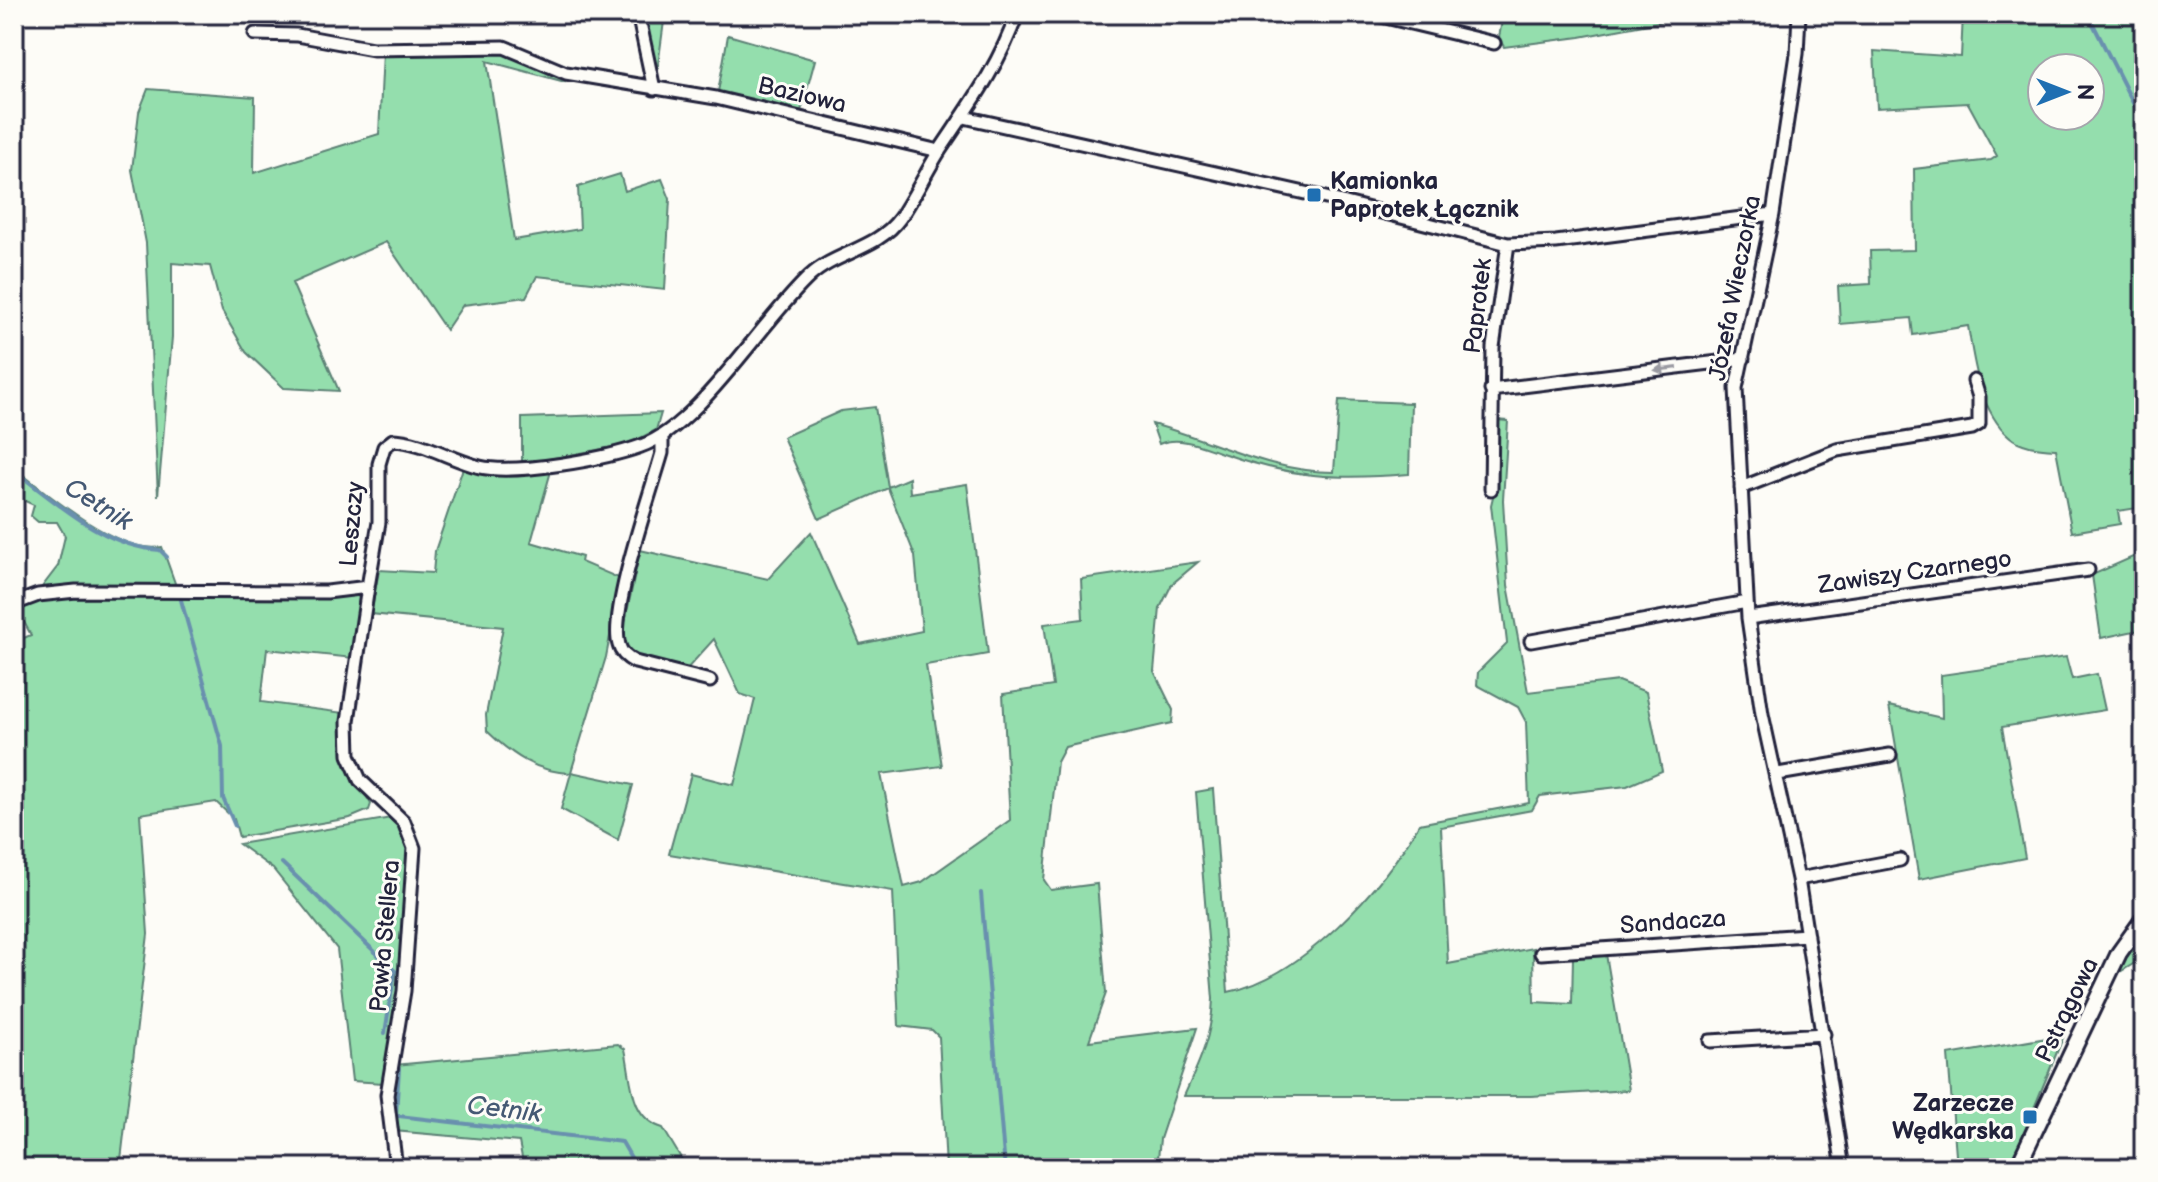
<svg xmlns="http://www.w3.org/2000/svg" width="2158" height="1182" font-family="'Balsamiq Sans',sans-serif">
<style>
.green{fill:#94dead;stroke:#5b8074;stroke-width:2;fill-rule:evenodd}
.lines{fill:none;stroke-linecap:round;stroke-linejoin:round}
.stream{stroke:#6990ae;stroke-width:4}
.minor-casing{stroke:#22223b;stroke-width:17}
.tertiary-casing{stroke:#22223b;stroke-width:20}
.minor{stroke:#fdfcf7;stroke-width:11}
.tertiary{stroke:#fdfcf7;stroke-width:14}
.oneway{fill:#9a9aa2}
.poi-dot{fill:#1f6fb2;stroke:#fdfcf7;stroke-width:3}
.labels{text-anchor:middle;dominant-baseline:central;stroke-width:6;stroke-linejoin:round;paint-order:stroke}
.street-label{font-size:24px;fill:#22223b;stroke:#fdfcf7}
.poi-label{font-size:24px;font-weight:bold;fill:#22223b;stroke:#fdfcf7;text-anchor:start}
.water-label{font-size:26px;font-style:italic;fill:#455974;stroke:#fdfcf7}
</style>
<rect width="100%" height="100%" fill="#fdfcf7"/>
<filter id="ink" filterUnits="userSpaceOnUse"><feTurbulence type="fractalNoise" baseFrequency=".0125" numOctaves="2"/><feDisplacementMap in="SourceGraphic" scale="16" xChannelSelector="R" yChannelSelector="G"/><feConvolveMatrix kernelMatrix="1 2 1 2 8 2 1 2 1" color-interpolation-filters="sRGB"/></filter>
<g filter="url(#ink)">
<path class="green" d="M 642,14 L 665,14 L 657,73 Z
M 1503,14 L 1701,14 L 1580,37 L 1504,47 L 1499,38 Z
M 1963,14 L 2144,14 L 2144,507 L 2118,511 L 2120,524 L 2072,532 L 2056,449 C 2040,448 2021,447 2009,436 C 1980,411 1974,362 1968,326 L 1913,335 L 1911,318 L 1840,324 L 1838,286 L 1871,284 L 1870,251 L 1915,250 L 1914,169 L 1991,160 L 1997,156 L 1968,103 L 1877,108 L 1874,51 L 1961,57 ZM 2042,68 L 2090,68 L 2090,116 L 2042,116 Z
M 728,35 L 815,60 L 801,111 L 718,92 Z
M 490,49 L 511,53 L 566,77 L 565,82 L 487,61 L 514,240 L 580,229 L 578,187 L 620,174 L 625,191 L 662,179 L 670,199 L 665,290 L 537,276 L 526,297 L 463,305 L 446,330 L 386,242 L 292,283 L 339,391 L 284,388 L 246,352 L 222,311 L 210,266 L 172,263 L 172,337 L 158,496 L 146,243 L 132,170 L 139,112 L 148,89 L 255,97 L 254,173 L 379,134 L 383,52 Z
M 1339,400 L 1411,403 L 1409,474 C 1338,480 1293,478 1225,454 C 1203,447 1181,435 1159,444 L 1152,424 C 1213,440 1269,472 1334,472 Z
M 875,407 L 888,487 L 909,478 L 910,493 L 967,484 L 988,654 L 926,665 L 942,766 L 881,774 L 904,887 L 922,882 L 1010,820 L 1003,694 L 1053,686 L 1044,624 L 1083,619 L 1081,579 L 1198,562 L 1172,584 L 1160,608 L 1154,671 L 1173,710 L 1172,723 L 1065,747 L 1057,762 L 1044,880 L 1051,890 L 1097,884 L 1106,993 L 1089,1041 L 1197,1028 L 1160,1139 L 1157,1168 L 946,1168 L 939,1037 L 932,1030 L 899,1026 L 893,891 L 669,854 L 691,774 L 734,785 L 755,699 L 740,694 L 714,639 L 686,670 L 637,658 L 626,652 L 622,636 L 640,550 L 768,579 L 811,532 L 860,644 L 922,631 L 915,556 L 888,488 L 819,519 L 783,437 L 841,411 Z
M 661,413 L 656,430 L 629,444 L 522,464 L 522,418 Z
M 1496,420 L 1508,421 L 1503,500 L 1508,585 L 1528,692 L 1618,681 L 1646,692 L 1662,771 L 1627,786 L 1540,796 L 1532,810 L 1441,827 L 1448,964 L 1533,948 L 1534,1002 L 1572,1004 L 1573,957 L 1606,954 L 1629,1090 L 1531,1096 L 1184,1096 C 1199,1063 1212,1036 1213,999 L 1196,792 L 1213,789 L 1228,992 C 1301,978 1384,887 1419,824 L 1529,803 L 1526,722 L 1518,707 L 1477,685 L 1478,672 L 1507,643 L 1491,505 L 1497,480 Z
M 14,468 C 49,494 117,555 162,547 L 176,586 L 42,587 L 58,566 L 65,536 L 57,522 L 38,522 L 31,516 L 34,505 L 14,496 Z
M 463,468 L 496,474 L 551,471 L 531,542 L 582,557 L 581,562 L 621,579 L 606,657 L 571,772 L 633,785 L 618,840 L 561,809 L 571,773 C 536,772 512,755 487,731 L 486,715 L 503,627 L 371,614 L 379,570 L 433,573 L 435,551 Z
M 2144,552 L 2144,629 L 2101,638 L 2092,575 Z
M 353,593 L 360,598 L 353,658 L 267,649 L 261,702 L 344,713 C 342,751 351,773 371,804 L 369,810 L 350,818 L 239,837 L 234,819 L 216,802 L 140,814 L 148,934 L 120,1168 L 14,1168 L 14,642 L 31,635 L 17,609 L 46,599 Z
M 2066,657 L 2072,679 L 2097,674 L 2105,710 L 2002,727 L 2025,858 L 1919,879 L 1889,706 L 1942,718 L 1941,675 Z
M 391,818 L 398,823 L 409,850 L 400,992 L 383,1083 L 352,1081 L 337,949 L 273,869 L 239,844 Z
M 2144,928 L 2144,964 L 2135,963 L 2115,975 Z
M 2064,1035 L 2011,1164 L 1957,1168 L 1948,1055 Z
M 618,1044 L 625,1049 C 632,1080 629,1118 663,1128 L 687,1168 L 524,1168 L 519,1142 L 394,1131 L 392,1095 L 395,1065 Z"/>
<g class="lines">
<path class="stream" d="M 2088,14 L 2133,103 L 2144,117
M 14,471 C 57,502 105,548 160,550 L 167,557
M 181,600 L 222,746 L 223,798 L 235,826
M 282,863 L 395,971 L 385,1033
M 981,893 L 1005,1168
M 399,1068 L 396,1114 L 399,1116 L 622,1142 L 637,1168"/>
<g class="minor-casing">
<path id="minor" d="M 638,14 L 654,89
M 1373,14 L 1494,43
M 1799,14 L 1797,54 L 1773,214 L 1736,388 L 1748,618 L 1762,714 L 1798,879 L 1843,1168
M 255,34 L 297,35 L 373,49 L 504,47 L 566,73 L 716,98 L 939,151
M 964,117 L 1314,195 L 1508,244 L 1556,242 L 1773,214
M 1491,390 L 1743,359
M 662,436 L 662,453 C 651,492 609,612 619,645 C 621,653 627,658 635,662 L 710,681
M 1741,488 L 1837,450 L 1972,428 L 1979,424 L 1979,397 L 1974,381
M 1491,489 L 1493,347 L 1508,244
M 368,587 L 348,721 L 349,755 L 360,780 L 404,822 L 414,848 L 404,991 L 387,1095 L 396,1168
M 14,604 L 38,595 L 76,591 L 327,592 L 368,587 L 379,522 L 379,464 L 384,447 L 393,440 C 423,441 451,460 480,467 C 516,475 605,459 641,446 C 698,427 763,319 810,276 C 836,252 878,249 900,218 C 915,196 926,172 940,150 C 970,105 999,66 1017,14
M 1748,618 L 2088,570
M 1531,641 L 1747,602
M 1778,774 L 1890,755
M 1798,879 L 1900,860
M 1541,953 L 1807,935
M 1710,1041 L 1824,1034"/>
</g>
<g class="tertiary-casing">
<path id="tertiary" d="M 2017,1168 L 2119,953 L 2144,918"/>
</g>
<use href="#minor" class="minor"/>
<use href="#tertiary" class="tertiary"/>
</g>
<defs><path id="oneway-solid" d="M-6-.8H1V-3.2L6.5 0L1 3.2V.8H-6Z" transform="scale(2)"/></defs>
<use class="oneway" href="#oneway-solid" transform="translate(1666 369) rotate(173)"/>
</g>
<g class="poi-dot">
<rect x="1306" y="187" width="16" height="16" rx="4"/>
<rect x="2022" y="1109" width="16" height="16" rx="4"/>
</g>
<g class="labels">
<g class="street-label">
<text transform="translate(802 95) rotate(13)">Baziowa</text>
<text transform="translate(1735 288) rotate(-79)">Józefa Wieczorka</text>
<text transform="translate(1478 306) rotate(-83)">Paprotek</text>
<text transform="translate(352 524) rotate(-85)">Leszczy</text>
<text transform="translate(1915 572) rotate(-8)">Zawiszy Czarnego</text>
<text transform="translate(1673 922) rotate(-4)">Sandacza</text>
<text transform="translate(385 936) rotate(-85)">Pawła Stellera</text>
<text transform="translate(2067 1010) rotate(-64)">Pstrągowa</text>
</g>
<g class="poi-label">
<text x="1330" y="181">Kamionka<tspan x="1330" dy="28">Paprotek Łącznik</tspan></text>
<text x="2014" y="1103" text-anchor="end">Zarzecze<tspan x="2014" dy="28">Wędkarska</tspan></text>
</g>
<g class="water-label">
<text transform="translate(98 505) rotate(32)">Cetnik</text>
<text transform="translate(504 1110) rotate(7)">Cetnik</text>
</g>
</g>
<rect width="2158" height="1182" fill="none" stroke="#fdfcf7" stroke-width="48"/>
<rect x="24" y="24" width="2110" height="1134" fill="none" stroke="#22223b" stroke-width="3" filter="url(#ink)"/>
<g transform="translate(2066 92) rotate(90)"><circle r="38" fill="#fdfcf7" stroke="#a5a5ac" stroke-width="2"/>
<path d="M0-6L14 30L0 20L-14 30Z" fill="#1f6fb2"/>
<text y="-12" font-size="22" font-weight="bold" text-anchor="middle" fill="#22223b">N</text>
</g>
</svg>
